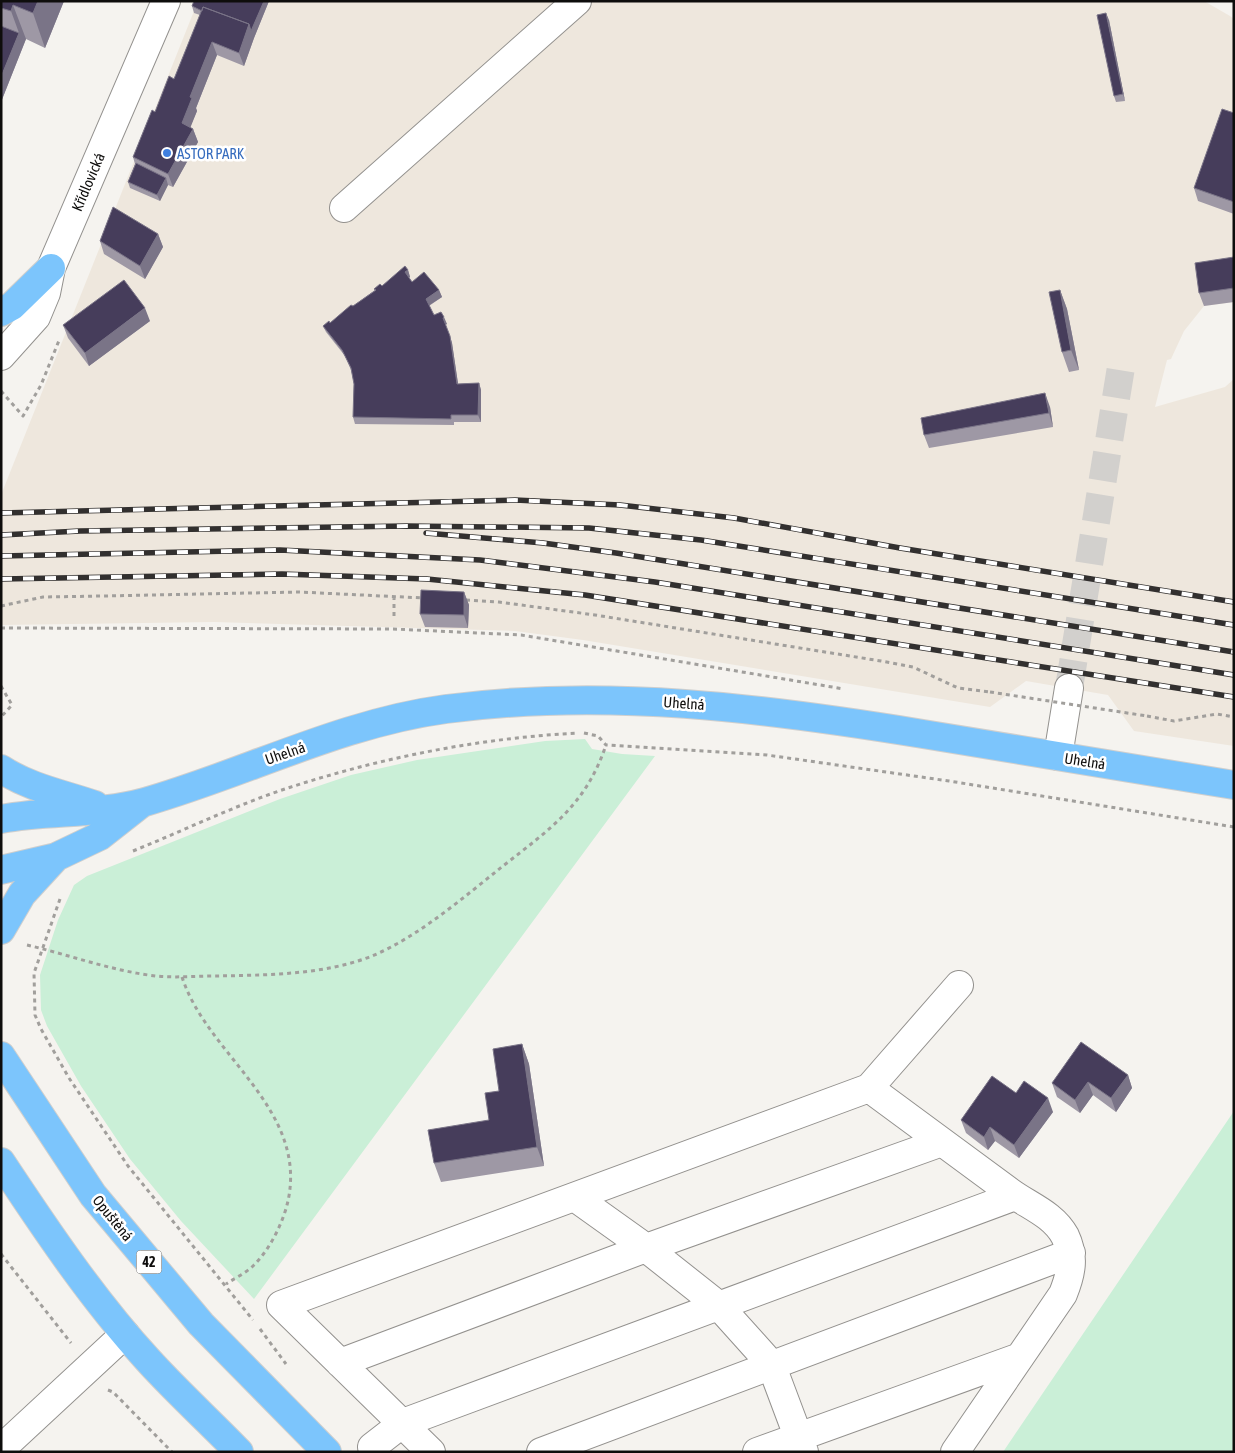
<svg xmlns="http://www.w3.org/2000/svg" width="1235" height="1453" font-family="'Asap Condensed',sans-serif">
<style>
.built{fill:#eee7dd}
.green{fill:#caefd7}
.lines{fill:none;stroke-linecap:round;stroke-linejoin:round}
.minor-tunnel{stroke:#d2d0cd;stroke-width:28;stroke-dasharray:28 14;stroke-linecap:butt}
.minor-casing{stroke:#93918e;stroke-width:30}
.major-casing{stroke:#cfcfce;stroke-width:30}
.path{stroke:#a19f9c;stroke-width:3;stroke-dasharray:4 4;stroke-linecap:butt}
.minor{stroke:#fff;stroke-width:28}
.major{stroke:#7cc5fc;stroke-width:28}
.rail-casing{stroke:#32302f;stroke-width:5.5}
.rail{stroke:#fff;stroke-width:4;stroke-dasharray:11;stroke-linecap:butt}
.path-bridge{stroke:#a19f9c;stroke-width:3;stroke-dasharray:4 4;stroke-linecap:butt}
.wall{fill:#9e98a5}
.shaded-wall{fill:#7a7487}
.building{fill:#463d5b;stroke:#7a7487}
.shop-dot{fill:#3f7fe0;stroke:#fff;stroke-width:2}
.labels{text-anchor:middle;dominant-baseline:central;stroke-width:5;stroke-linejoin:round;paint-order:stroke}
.shield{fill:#fff;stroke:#565655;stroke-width:1}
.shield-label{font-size:14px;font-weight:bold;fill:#0e0d0c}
.shop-label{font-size:15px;fill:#366cbe;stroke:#fff;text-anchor:start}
.street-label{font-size:15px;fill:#0e0d0c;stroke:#fff}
</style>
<rect width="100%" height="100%" fill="#f5f3ef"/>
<path class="built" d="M 198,1 L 1204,1 L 1230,16 L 1234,19 L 1234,302 L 1204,306 L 1184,331 L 1171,359 L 1167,360 L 1155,407 L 1225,387 L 1234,379 L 1234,746 L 1134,731 L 1108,695 L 1026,681 L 990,707 L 583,640 L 515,631 L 214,622 L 1,625 L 1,495 Z"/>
<path class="green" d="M 585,739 L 592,749 L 622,754 L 655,756 L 254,1299 L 181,1221 L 130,1159 L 81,1086 L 47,1026 L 41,1010 L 40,975 L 58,920 L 74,885 L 87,876 L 280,799 L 351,775 L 417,760 L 545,741 Z
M 1234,1111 L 1234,1452 L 1003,1452 Z"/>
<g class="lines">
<path class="minor-tunnel" d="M 1069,688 L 1122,361"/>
<g class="minor-casing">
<path id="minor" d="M 344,208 L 577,1
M 1,356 L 36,317 L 46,293 L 51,268 L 166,1
M 1058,756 L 1069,688
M 869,1088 C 916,1123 963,1157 1010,1192 C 1029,1206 1053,1214 1065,1236 C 1075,1257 1071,1274 1063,1294 L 955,1452
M 576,1198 L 646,1248 L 718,1305 L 771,1364 L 804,1452
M 340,1363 L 646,1248 L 942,1142
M 372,1447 L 403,1423 L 1015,1196
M 1,1449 L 125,1334
M 431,1452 L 281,1305 L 869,1088 L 959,985
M 541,1452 L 1071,1253
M 757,1452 L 1020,1357"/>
</g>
<g class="major-casing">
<path id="major" d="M 1,312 L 12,306 L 51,268
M 1,769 C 30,788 63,794 95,805
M 1,819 C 49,810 98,815 145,802 C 246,773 341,723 446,709 C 607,688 763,708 923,734 C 1026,750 1130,768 1234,785
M 1,870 L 56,857 L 100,836 L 142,803
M 1,930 L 22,894 L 56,857
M 1,1056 L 93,1195 L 201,1324 L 327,1452
M 1,1162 C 46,1230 93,1300 148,1360 C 177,1392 209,1421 239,1452"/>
</g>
<path class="path" d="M 1,391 L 23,416 L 41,385 L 60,338
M 466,600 L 499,602 L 595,615 L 881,661 L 913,667 L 958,688 L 990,692
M 1,606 L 43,597 L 103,596 L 299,592 L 424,598
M 394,616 L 394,596
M 1,628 L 393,629 L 521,635 L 844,689
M 1,686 L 12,705 L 1,717
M 1147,716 L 1174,721 L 1217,714 L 1234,717
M 584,733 L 598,736 L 606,745 L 767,755 L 949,781 L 1234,827
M 133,851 C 185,830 238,804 291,787 C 384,757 481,738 578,733
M 60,899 L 34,973 L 35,1015 L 41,1029 L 69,1078 L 128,1166 L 253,1320
M 27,945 C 70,955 112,971 156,976 C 176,978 196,976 216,976 C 267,975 324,975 372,956 C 418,937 464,897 503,866 C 550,829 586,805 606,745
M 182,977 C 207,1055 308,1108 288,1201 C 283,1223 270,1249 254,1265 C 246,1273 235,1278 226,1284
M 1,1254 L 71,1343
M 260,1329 L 286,1364
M 108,1390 L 113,1392 L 172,1452"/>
<use href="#minor" class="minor"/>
<use href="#major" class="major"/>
<g class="rail-casing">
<path id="rail" d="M 1,513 L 515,500 L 620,505 L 734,518 L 900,548 L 1234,602
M 426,533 L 543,543 L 616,553 L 1234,652
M 1,535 L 80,531 L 407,526 L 589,528 L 701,540 L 1234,625
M 1,556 L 280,550 L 480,560 L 655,582 L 1234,675
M 1,579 L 282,574 L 427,579 L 585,595 L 1234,697"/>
</g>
<use href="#rail" class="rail"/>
<path class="path-bridge" d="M 990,692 L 1147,716"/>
</g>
<path class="wall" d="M 1,1 L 64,1 L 45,48 L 26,39 L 1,102 Z
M 194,1 L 269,1 L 254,38 L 244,66 L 217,55 L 196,108 L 197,111 L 190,127 L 193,129 L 198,142 L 173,187 L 168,185 L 160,201 L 130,188 L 128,182 L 135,164 L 133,157 L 155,112 L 174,79 L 200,15 L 194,13 L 192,6 Z
M 1109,20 L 1125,101 L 1116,102 L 1114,96 Z
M 1234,113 L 1234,214 L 1198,201 L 1194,188 Z
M 158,234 L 163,247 L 145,279 L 104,254 L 100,241 Z
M 1234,257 L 1234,302 L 1204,306 L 1199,293 Z
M 408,270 L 410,277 L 409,277 L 412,282 L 439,290 L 442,297 L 429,306 L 434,315 L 447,324 L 445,325 L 452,343 L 458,384 L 479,383 L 481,390 L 481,422 L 454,422 L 454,425 L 355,424 L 353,417 L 354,384 L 351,370 L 345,356 L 326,332 L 323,326 L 330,323 L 375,290 L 374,289 L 382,286 Z
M 1060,290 L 1067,309 L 1079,370 L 1069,372 L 1062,352 Z
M 150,321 L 89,366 L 68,338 L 63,325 Z
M 1050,407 L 1053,427 L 929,448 L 924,435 Z
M 464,592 L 469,605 L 468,628 L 425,627 L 420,614 Z
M 522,1044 L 529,1064 L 544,1166 L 441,1182 L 434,1163 L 489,1120 L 499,1091 Z
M 1128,1075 L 1132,1088 L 1116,1112 L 1093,1095 L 1080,1113 L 1057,1097 L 1052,1083 Z
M 1016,1093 L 1053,1112 L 1019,1158 L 995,1141 L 988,1150 L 966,1133 L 961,1120 Z"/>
<path class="shaded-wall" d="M 38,1 L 64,1 L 45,48 L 33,13 Z
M 264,1 L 269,1 L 254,38 L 244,66 L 239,53 L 249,24 Z
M 13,5 L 26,39 L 1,102 L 1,77 L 19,33 L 11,11 Z
M 1106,13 L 1109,20 L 1125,101 L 1123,94 Z
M 212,42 L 217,55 L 196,108 L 197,111 L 187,136 L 182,123 L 190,97 Z
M 193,129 L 198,142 L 173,187 L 168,174 Z
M 166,178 L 168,185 L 160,201 L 157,195 Z
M 158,234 L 163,247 L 145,279 L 140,266 Z
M 408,270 L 410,277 L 407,279 L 405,272 Z
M 439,290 L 442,297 L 428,306 L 426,299 Z
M 1060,290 L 1067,309 L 1079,370 L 1071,350 Z
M 145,308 L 150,321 L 89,366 L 85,353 Z
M 444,317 L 447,324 L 445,325 L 443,318 Z
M 450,336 L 452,343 L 459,390 L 457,384 Z
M 479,383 L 481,390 L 481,422 L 478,415 Z
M 1045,393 L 1050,407 L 1053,427 L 1049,413 Z
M 464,592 L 469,605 L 468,628 L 464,615 Z
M 522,1044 L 529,1064 L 544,1166 L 537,1147 Z
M 1128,1075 L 1132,1088 L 1116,1112 L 1111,1098 Z
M 1088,1082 L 1093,1095 L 1080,1113 L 1075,1100 Z
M 1048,1098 L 1053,1112 L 1019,1158 L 1014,1145 Z
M 990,1127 L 995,1141 L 988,1150 L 984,1137 Z"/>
<path class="building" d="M 1,1 L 38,1 L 33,13 L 13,5 L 11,11 L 1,8 Z
M 194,1 L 264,1 L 251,31 L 249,24 L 203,7 L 202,11 L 192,6 Z
M 203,7 L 249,24 L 239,53 L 212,42 L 190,97 L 192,98 L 182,123 L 193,129 L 168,174 L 133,157 L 152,110 L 155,112 L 169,76 L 174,79 Z
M 1106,13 L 1123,94 L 1114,96 L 1097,15 Z
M 1,26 L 19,33 L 1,77 Z
M 1222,109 L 1234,113 L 1234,202 L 1194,188 Z
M 136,163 L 166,178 L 157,195 L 128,182 Z
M 113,207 L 158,234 L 140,266 L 100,241 Z
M 1234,257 L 1234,288 L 1199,293 L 1195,263 Z
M 405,266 L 408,270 L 405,272 L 412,282 L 424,272 L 439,290 L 426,299 L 434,315 L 441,312 L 444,317 L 443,318 L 450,336 L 457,384 L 479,383 L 478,415 L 451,415 L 451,419 L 353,417 L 354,384 L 351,368 L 342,350 L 323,326 L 329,321 L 330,323 L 351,305 L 353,306 L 376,290 L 374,289 L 380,284 L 382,286 Z
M 124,280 L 145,308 L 85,353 L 63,325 Z
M 1060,290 L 1071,350 L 1062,352 L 1049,292 Z
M 1045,393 L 1049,413 L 924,435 L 921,418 Z
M 421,590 L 464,592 L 464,615 L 420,614 Z
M 1081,1042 L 1128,1075 L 1111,1098 L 1088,1082 L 1075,1100 L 1052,1083 Z
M 522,1044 L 537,1147 L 434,1163 L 428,1130 L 489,1120 L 485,1093 L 499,1091 L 493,1049 Z
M 992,1076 L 1016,1093 L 1024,1081 L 1048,1098 L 1014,1145 L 990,1127 L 984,1137 L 961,1120 Z"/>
<circle class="shop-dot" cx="167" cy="153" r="5"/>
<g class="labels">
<rect class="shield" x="136.5" y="1250.5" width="25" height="23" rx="4"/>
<g class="shield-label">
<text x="149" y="1262">42</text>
</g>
<g class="shop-label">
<text x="177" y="153">ASTOR PARK</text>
</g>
<g class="street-label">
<text transform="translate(88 182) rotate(-67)">Křídlovická</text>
<text transform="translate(684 703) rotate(4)">Uhelná</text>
<text transform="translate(285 753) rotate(-19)">Uhelná</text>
<text transform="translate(1085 761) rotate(9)">Uhelná</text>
<text transform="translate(113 1218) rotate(51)">Opuštěná</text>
</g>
</g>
<rect width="1235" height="1453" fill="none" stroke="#0e0d0c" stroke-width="5"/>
</svg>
